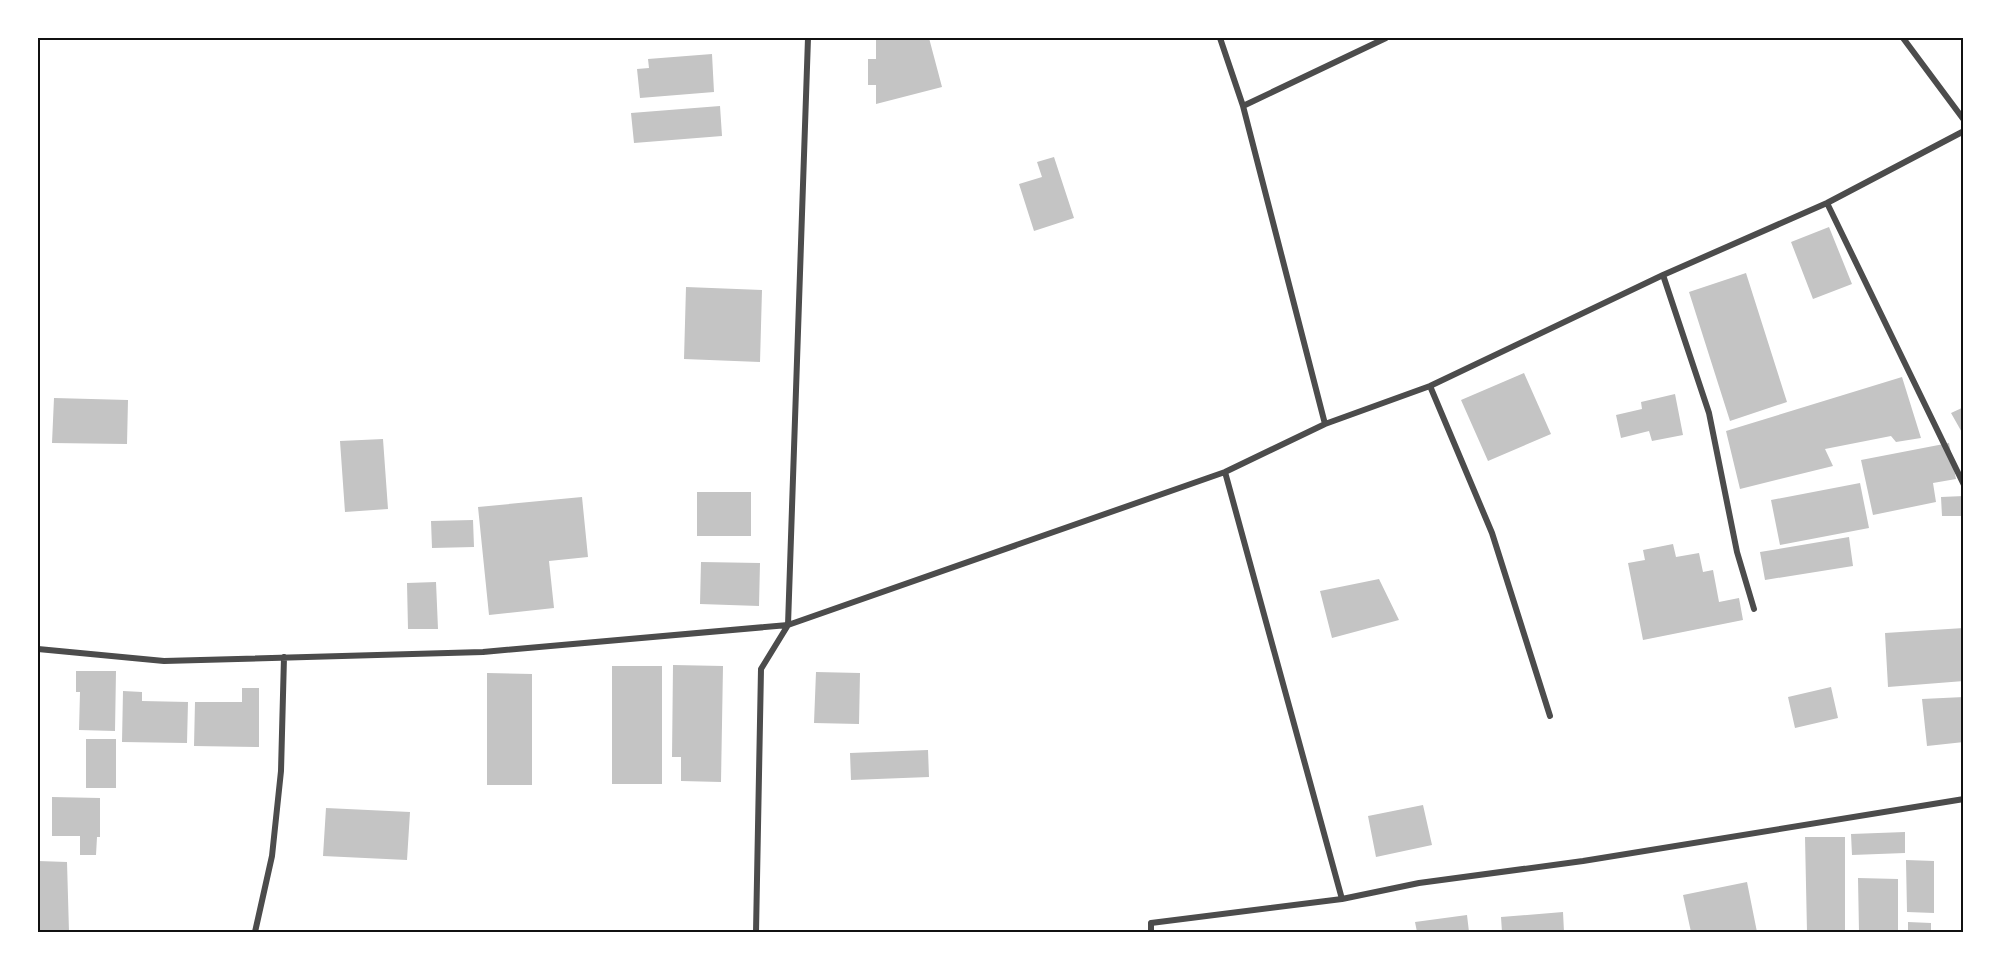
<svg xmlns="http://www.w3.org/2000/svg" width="2001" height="970" font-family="'Golos Text',sans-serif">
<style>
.building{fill:#c4c4c4}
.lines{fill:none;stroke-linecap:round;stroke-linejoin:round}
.minor{stroke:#4c4c4c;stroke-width:6}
.neatline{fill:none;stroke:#111;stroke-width:2}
</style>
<rect width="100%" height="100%" fill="#fff"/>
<path class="building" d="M 876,38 L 929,38 L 942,87 L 876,104 L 876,85 L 868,85 L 868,59 L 876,59 Z
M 712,54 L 714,92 L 640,98 L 637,69 L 649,68 L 648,59 Z
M 720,106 L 722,136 L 634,143 L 631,113 Z
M 1054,157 L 1074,218 L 1034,231 L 1019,184 L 1042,177 L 1037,162 Z
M 1829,227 L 1852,284 L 1813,299 L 1791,242 Z
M 1746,273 L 1787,402 L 1730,421 L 1689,292 Z
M 686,287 L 762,290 L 760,362 L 684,359 Z
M 1524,373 L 1551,434 L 1488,461 L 1461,400 Z
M 1902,377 L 1921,438 L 1896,442 L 1891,436 L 1825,449 L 1833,466 L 1740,489 L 1726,431 Z
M 1675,394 L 1683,435 L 1652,441 L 1649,431 L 1621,438 L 1616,415 L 1642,409 L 1641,402 Z
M 54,398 L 128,400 L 127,444 L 52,443 Z
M 1964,407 L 1964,436 L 1951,413 Z
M 383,439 L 388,509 L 345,512 L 340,441 Z
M 1949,443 L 1956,479 L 1933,483 L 1936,502 L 1873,515 L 1861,460 Z
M 1860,483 L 1869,528 L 1780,545 L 1771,500 Z
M 697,492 L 751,492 L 751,536 L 697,536 Z
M 1964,496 L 1964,516 L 1942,516 L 1941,497 Z
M 582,497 L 588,557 L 549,561 L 554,608 L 489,615 L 478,507 Z
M 473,520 L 474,547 L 432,548 L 431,521 Z
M 1849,537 L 1853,566 L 1765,580 L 1760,552 Z
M 1673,544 L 1676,557 L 1699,553 L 1703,572 L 1713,570 L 1719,602 L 1739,598 L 1743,620 L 1643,640 L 1628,563 L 1645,560 L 1643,550 Z
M 701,562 L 760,563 L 759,606 L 700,604 Z
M 1379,579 L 1399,620 L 1332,638 L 1320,591 Z
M 436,582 L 438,629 L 408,629 L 407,583 Z
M 1964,628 L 1964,681 L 1888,687 L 1885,633 Z
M 673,665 L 723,666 L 721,782 L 681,781 L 681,757 L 672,757 Z
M 612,666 L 662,666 L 662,784 L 612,784 Z
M 76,671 L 116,671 L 115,731 L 79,730 L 80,692 L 76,692 Z
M 816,672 L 860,673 L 859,724 L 814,723 Z
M 487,673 L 532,674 L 532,785 L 487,785 Z
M 1831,687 L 1838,718 L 1795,728 L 1788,697 Z
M 242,688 L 259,688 L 259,747 L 194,746 L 195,702 L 242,702 Z
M 123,691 L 142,692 L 142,701 L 188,702 L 187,743 L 122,742 Z
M 1964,697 L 1964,742 L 1927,746 L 1922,699 Z
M 86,739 L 116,739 L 116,788 L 86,788 Z
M 928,750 L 929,777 L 851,780 L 850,753 Z
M 52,797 L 100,798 L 100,837 L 97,837 L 96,855 L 80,855 L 80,836 L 52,836 Z
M 1423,805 L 1432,845 L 1376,857 L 1368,816 Z
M 326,808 L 410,812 L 407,860 L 323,856 Z
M 1905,832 L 1905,853 L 1852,855 L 1851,834 Z
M 1805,837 L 1845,837 L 1845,932 L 1807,932 Z
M 1906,860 L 1934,861 L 1934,913 L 1907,912 Z
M 38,861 L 67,862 L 69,932 L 38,932 Z
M 1858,878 L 1898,879 L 1898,932 L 1859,932 Z
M 1747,882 L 1757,932 L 1691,932 L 1683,895 Z
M 1563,912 L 1564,932 L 1502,932 L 1501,917 Z
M 1467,915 L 1469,932 L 1417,932 L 1415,922 Z
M 1908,922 L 1931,923 L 1931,932 L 1908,932 Z"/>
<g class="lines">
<path class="minor" d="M 1220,38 L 1243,106 L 1325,424
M 1903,38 L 1964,120
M 1243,106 L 1386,38
M 1827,203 L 1964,485
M 1663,275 L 1709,413 L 1737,552 L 1754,609
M 1430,386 L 1492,533 L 1550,716
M 1225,472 L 1342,899
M 38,649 L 164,661 L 483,652 L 788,625 L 1225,472 L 1325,424 L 1430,386 L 1663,275 L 1827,203 L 1964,131
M 255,932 L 272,856 L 281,771 L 284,657
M 756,932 L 761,669 L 788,625 L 808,38
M 1151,932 L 1151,923 L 1342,899 L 1419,883 L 1583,861 L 1964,799"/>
</g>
<rect width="2001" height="970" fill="none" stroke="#ffffff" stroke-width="78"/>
<rect x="39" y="39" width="1923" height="892" class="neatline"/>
</svg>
